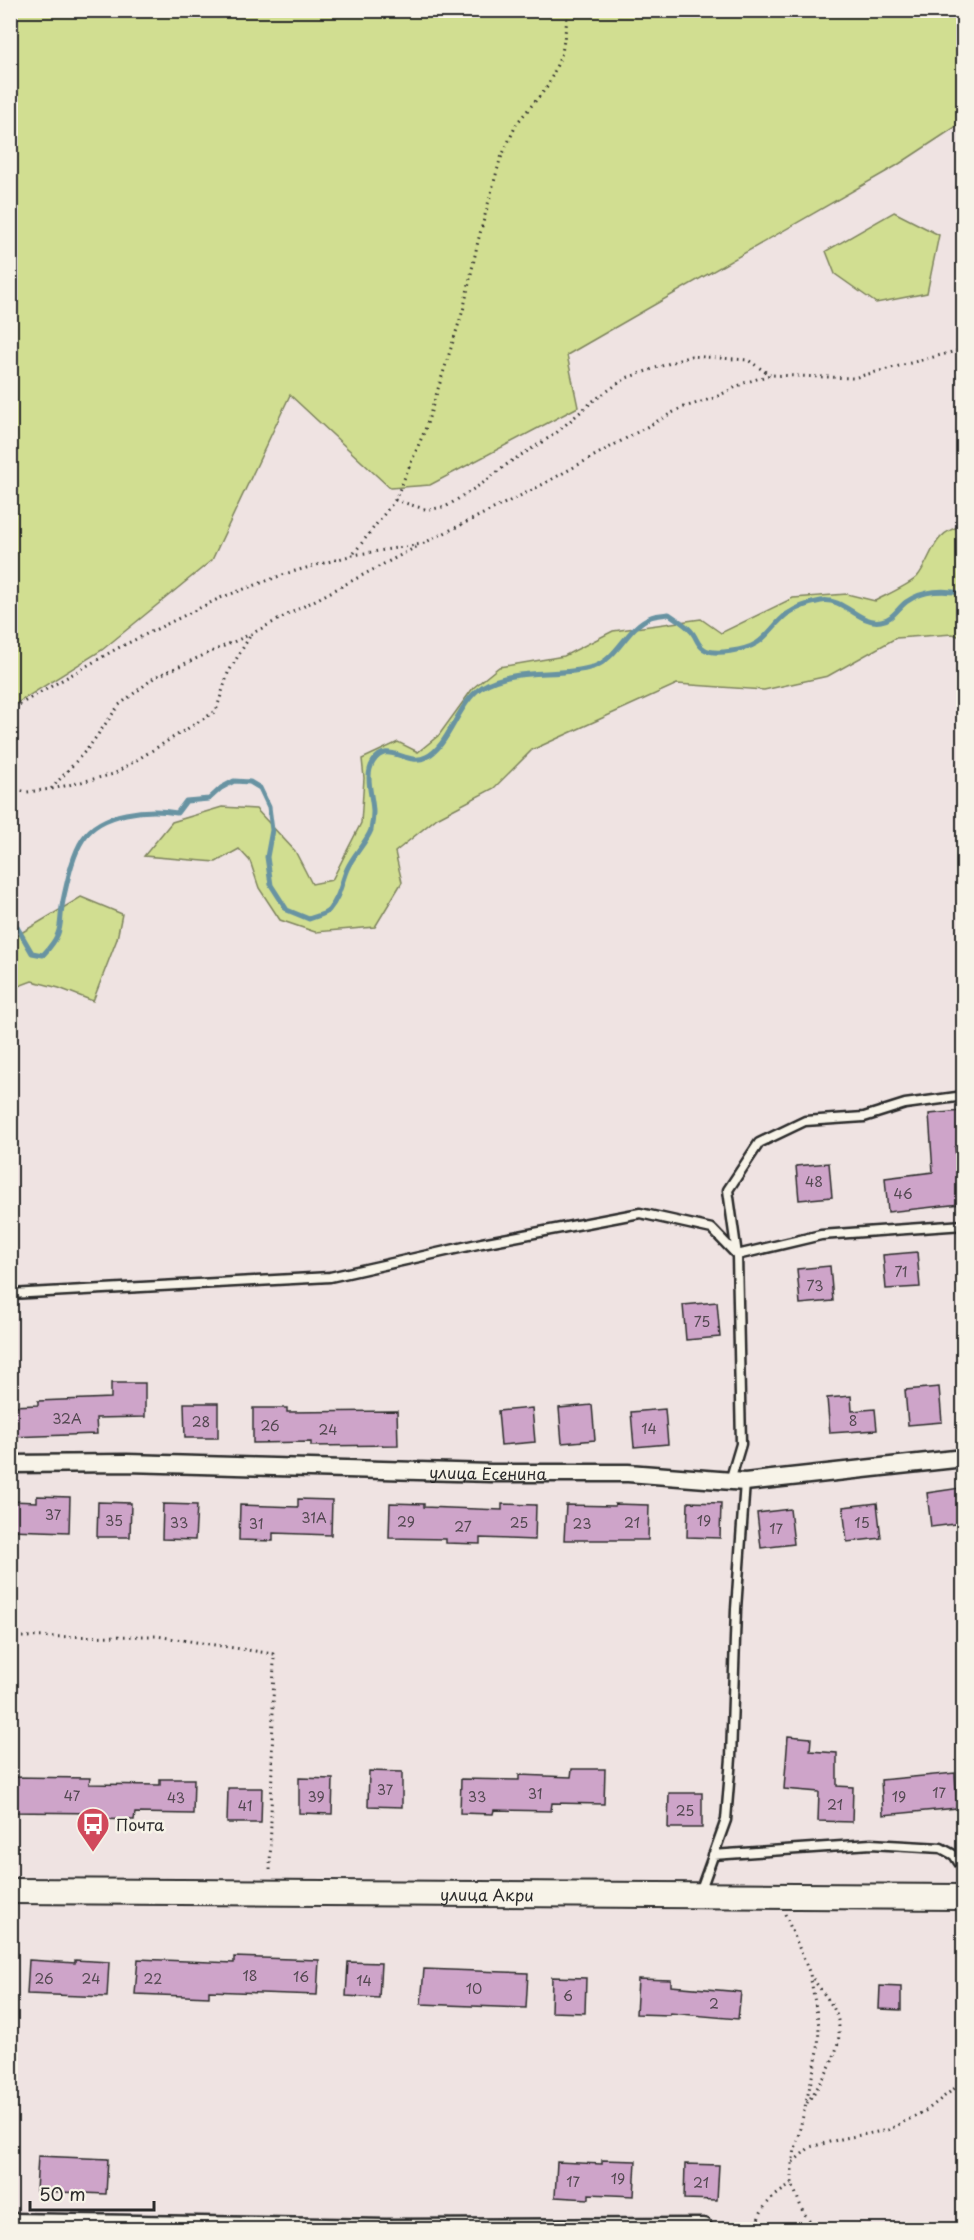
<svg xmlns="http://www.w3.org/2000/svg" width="974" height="2240" font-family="'Playpen Sans',sans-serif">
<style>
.green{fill:#d1de91;stroke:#7e845e;stroke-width:1.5}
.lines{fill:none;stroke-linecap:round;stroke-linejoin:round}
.stream{stroke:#6893a2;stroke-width:5}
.building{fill:#cea4c9;stroke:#2b2b2b;stroke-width:1.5}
.service-casing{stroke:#2b2b2b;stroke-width:13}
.minor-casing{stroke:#2b2b2b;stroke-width:21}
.secondary-casing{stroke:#2b2b2b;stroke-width:28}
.path{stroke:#2b2b2b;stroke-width:3;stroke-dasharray:1.5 4.5;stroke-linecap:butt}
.service{stroke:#f7f3e8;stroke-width:8}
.minor{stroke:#f7f3e8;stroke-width:16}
.secondary{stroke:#f7f3e8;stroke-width:24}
.labels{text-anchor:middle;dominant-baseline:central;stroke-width:5;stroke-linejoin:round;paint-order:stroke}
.number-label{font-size:14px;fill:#544952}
.street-label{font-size:16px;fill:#2b2b2b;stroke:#f7f3e8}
.poi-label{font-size:16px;fill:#2b2b2b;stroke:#f7f3e8;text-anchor:start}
</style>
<rect width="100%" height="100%" fill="#efe3e2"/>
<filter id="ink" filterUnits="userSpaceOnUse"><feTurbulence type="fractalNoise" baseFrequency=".0167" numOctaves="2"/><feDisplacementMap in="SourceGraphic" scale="12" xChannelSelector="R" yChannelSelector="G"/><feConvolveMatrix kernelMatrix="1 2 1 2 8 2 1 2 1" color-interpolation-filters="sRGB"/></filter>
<g filter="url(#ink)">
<path class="green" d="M 11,10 L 963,11 L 963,122 L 896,166 L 567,355 L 578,407 L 430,485 L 390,488 L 290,395 L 212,560 L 102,650 L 11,707 Z
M 894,212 L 939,235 L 927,293 L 876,303 L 835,274 L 826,251 Z
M 963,526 L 963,638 L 953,634 L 896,638 L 828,676 L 764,690 L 677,684 L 532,750 L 494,788 L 437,818 L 395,852 L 402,882 L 375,927 L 315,932 L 280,920 L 259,888 L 250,861 L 239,849 L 216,862 L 144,856 L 172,822 L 222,807 L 256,809 L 295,851 L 312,884 L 332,880 L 361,823 L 364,778 L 362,759 L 398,742 L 418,752 L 439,735 L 473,688 L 499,667 L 564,656 L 613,631 L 701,619 L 721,633 L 793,598 L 847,594 L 875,601 C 886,595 909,585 917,577 C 932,559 932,531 963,526 Z
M 81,897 L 122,914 L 117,939 L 93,1001 L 59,988 L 32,981 L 11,989 L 11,939 Z"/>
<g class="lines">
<path class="stream" d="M 10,915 L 32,953 L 43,955 C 67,929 57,925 64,896 C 68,878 73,854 83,839 C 101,812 148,808 177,813 L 186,801 L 209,799 L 221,788 L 234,781 L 250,782 L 260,788 L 269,807 L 272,830 L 267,857 L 271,885 L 287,910 L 309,919 C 315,916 325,915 329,910 C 340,897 341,883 347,869 C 353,855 366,843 371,830 C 372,825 373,817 373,812 C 373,797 364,776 373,762 C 387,739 407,767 426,757 C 449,747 458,702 482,687 C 516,667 557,678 593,667 C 619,658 626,627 651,617 C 656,615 663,615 669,614 C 676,619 685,624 691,631 C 696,636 697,645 704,649 C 714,656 746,650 757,643 C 768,636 776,622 787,614 C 796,608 810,603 821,601 C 844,597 859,625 881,621 C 892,620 898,608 906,602 C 923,590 945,589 964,594"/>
</g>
<path class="building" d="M 962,1111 L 963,1146 L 955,1147 L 960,1204 L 888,1212 L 885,1178 L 933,1172 L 929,1114 Z
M 829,1163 L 832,1197 L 799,1200 L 796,1166 Z
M 917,1252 L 920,1287 L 886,1289 L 883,1255 Z
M 830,1266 L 833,1301 L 800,1304 L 797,1269 Z
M 717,1302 L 720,1337 L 686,1340 L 683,1305 Z
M 111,1383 L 145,1383 L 145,1417 L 96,1418 L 97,1434 L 10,1437 L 10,1406 L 38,1405 L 38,1401 L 111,1398 Z
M 939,1387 L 942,1422 L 908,1425 L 905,1390 Z
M 851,1396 L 852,1411 L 875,1409 L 877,1430 L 830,1433 L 827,1398 Z
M 184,1403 L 218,1403 L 218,1438 L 185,1438 Z
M 592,1405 L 595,1440 L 562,1443 L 559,1408 Z
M 253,1408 L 287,1408 L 287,1412 L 397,1411 L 398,1445 L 311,1446 L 311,1442 L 253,1443 Z
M 532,1408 L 535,1442 L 501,1445 L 498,1411 Z
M 665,1409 L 668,1444 L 634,1447 L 631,1412 Z
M 960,1488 L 963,1523 L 931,1527 L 927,1493 Z
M 37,1496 L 70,1497 L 69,1532 L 10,1530 L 10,1501 L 37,1502 Z
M 298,1499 L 332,1500 L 331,1535 L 273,1533 L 273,1541 L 239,1540 L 240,1505 L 298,1507 Z
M 98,1502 L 131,1503 L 130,1537 L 97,1537 Z
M 688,1502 L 721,1503 L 720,1538 L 687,1537 Z
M 390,1503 L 424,1504 L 424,1507 L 502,1510 L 502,1504 L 536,1505 L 535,1540 L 480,1538 L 480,1544 L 446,1543 L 446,1539 L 389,1538 Z
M 877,1503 L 881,1538 L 847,1542 L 843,1507 Z
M 163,1504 L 197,1505 L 195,1540 L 162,1539 Z
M 615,1504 L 649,1505 L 648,1540 L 564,1540 L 566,1505 L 615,1506 Z
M 790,1509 L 794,1544 L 761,1548 L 757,1513 Z
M 788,1736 L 811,1738 L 810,1751 L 837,1753 L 837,1786 L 853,1787 L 852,1822 L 818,1821 L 819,1792 L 784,1789 Z
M 572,1769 L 605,1769 L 604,1804 L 552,1803 L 551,1811 L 494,1810 L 493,1814 L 460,1813 L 461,1779 L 519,1780 L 519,1775 L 571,1777 Z
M 369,1771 L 402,1772 L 402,1807 L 368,1806 Z
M 955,1773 L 957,1808 L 883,1815 L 881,1780 Z
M 10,1777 L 90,1778 L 89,1784 L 160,1785 L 160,1779 L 194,1779 L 193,1814 L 135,1813 L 134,1820 L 101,1819 L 101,1813 L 10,1812 Z
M 299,1778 L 333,1779 L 332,1814 L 299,1813 Z
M 228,1788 L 262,1788 L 261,1823 L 227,1823 Z
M 669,1793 L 702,1793 L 702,1828 L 668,1828 Z
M 234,1957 L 319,1960 L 317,1995 L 209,1991 L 209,1997 L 135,1994 L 138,1959 L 234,1963 Z
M 29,1960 L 75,1963 L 75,1960 L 109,1962 L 107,1997 L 27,1994 Z
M 348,1962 L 381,1963 L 379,1998 L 346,1996 Z
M 424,1969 L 528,1973 L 526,2008 L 421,2004 Z
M 552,1977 L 586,1978 L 585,2013 L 551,2012 Z
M 638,1979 L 671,1980 L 671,1986 L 741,1992 L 738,2019 L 670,2013 L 670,2015 L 636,2014 Z
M 880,1986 L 901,1987 L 901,2010 L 879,2009 Z
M 38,2156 L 108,2159 L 106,2194 L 36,2191 Z
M 602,2160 L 636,2161 L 634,2196 L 589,2194 L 589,2199 L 555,2197 L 557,2162 L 602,2164 Z
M 685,2164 L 719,2165 L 717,2200 L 684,2199 Z"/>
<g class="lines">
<g class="service-casing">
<path id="service" d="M 10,1294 L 330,1277 L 482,1243 L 640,1213 L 712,1229 L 737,1255 L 821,1235 L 964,1225
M 730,1481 L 741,1444 L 737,1255 L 728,1190 L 759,1143 L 805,1121 L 864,1117 L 905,1104 L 964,1096
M 713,1855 L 871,1844 L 941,1848 L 954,1855 L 964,1870
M 700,1892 L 726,1820 L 731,1758 L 736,1609 L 745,1482"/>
</g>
<g class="minor-casing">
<g id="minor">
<path id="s1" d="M 10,1464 L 127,1463 L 491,1473 L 628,1473 L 745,1482 L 964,1458"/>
<path d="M 10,2222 L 386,2228 L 703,2227"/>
</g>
</g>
<g class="secondary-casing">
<g id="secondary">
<path id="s2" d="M 10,1891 L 964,1897"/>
</g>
</g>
<path class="path" d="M 395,500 L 428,510 L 447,506 L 483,483 L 510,462 L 555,434 L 593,401 L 626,378 L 691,356 L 748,360 L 770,375
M 354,553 L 395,500 L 425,430 L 464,307 L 478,241 L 500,160 L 517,123 L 548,86 L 562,53 L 567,20 L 565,10
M 10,712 L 22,703 L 118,648 L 220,598 L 288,573 L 353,555 L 422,544 L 536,488 L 681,408 L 714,398 L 744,383 L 770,375 L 853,378 L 964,349
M 10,788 L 27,792 L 51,789 L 89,747 L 119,705 L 155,677 L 251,634 L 418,546
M 52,789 L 114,774 L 216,711 L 228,673 L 250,636
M 10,1637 L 156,1636 L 274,1654 L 270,1873
M 785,1914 L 810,1974 L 819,2026 L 818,2051 L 792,2163 L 792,2184 L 803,2212 L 817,2230
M 807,2103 C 825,2077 851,2040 833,2007 C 826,1996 818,1986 811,1976
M 793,2162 L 810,2147 L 845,2138 L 888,2130 L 927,2110 L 964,2081
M 755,2230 C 761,2204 771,2198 792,2184"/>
<use href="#service" class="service"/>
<use href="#minor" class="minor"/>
<use href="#secondary" class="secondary"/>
</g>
</g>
<defs>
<g id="bus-pin" transform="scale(1.725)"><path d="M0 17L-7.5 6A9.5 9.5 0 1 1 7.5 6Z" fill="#d1495b" stroke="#f7f3e8"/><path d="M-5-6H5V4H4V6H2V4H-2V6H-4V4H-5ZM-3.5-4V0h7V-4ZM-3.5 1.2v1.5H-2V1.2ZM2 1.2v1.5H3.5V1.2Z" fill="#fff"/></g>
</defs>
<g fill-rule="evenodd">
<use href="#bus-pin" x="93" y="1824"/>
</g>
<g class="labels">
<g class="number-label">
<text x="814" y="1181">48</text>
<text x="903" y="1193">46</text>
<text x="901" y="1271">71</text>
<text x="815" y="1285">73</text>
<text x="702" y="1321">75</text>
<text x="67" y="1418">32А</text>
<text x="853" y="1420">8</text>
<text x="201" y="1421">28</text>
<text x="270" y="1425">26</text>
<text x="649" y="1428">14</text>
<text x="328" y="1429">24</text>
<text x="53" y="1514">37</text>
<text x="314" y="1517">31А</text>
<text x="114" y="1520">35</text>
<text x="704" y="1520">19</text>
<text x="406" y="1521">29</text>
<text x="179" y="1522">33</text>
<text x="519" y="1522">25</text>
<text x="632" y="1522">21</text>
<text x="862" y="1522">15</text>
<text x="256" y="1523">31</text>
<text x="582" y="1523">23</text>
<text x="463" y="1526">27</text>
<text x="776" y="1528">17</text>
<text x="385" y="1789">37</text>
<text x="939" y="1792">17</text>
<text x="535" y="1793">31</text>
<text x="72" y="1795">47</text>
<text x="316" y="1796">39</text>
<text x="477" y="1796">33</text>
<text x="899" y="1796">19</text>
<text x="176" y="1797">43</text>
<text x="835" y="1804">21</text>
<text x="245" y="1805">41</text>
<text x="685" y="1810">25</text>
<text x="250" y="1975">18</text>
<text x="301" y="1976">16</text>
<text x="44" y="1978">26</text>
<text x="91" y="1978">24</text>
<text x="153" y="1978">22</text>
<text x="364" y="1980">14</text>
<text x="474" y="1988">10</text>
<text x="568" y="1995">6</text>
<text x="714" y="2003">2</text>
<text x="618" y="2178">19</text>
<text x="573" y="2181">17</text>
<text x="701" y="2182">21</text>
</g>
<g class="street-label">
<text stroke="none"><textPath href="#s1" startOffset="478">улица Есенина</textPath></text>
<text stroke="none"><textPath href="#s2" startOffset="477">улица Акри</textPath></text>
</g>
<g class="poi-label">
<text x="116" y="1824">Почта</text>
</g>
</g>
<rect width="974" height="2240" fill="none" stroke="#f7f3e8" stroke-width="36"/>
<rect x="18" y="18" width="938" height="2204" fill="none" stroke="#2b2b2b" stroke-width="2" filter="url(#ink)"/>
<path d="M30 2201v9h124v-9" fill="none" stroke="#2b2b2b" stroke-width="3"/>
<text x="39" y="2201" font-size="18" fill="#2b2b2b" stroke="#f7f3e8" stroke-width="4.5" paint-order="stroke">50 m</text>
</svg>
